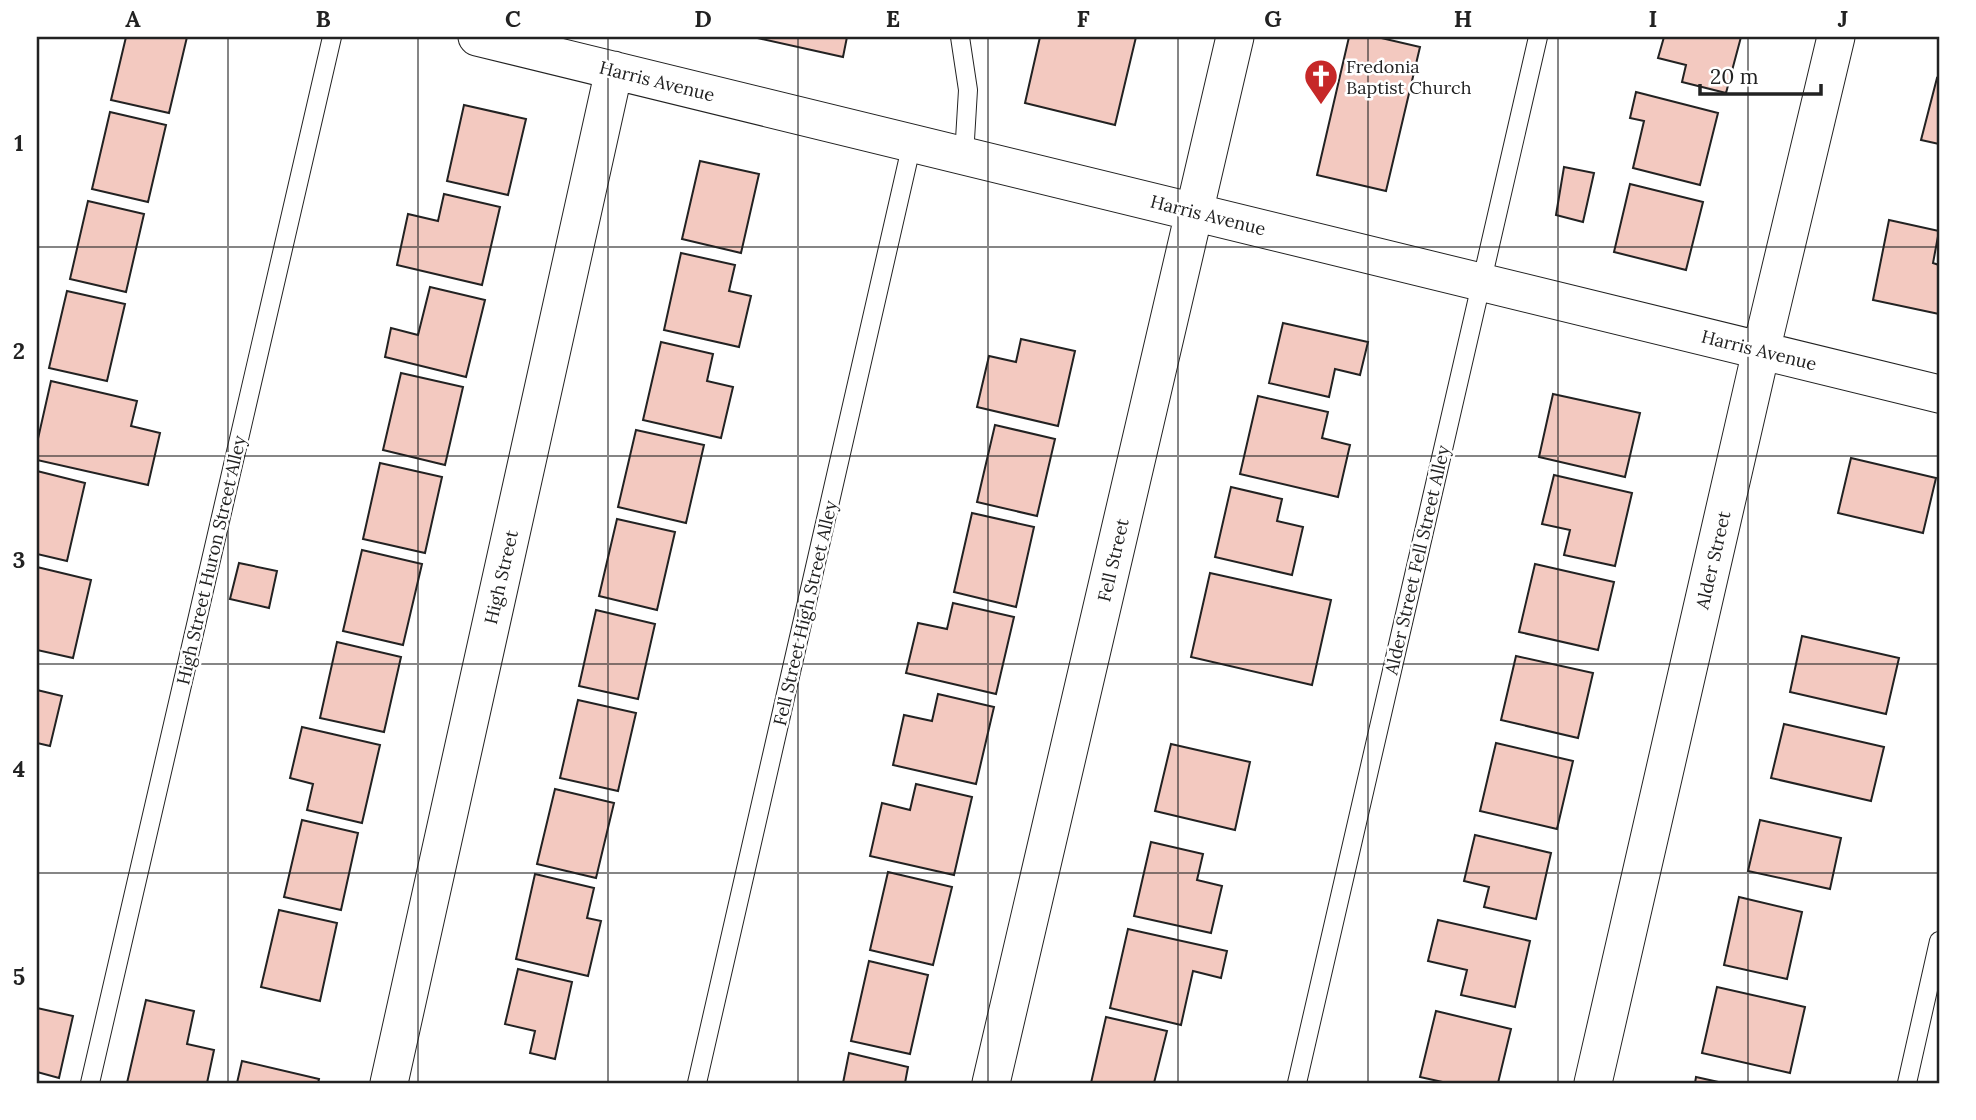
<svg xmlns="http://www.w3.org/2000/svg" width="1976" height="1120" font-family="Lora,serif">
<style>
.building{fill:#f3c9c0;stroke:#222;stroke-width:2}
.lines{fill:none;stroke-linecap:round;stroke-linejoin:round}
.service-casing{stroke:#222;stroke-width:20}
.minor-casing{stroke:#222;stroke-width:39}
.service{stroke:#fff;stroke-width:18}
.minor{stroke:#fff;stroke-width:37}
.grid{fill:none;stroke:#222;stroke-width:2;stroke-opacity:0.55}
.labels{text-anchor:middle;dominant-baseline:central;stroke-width:5;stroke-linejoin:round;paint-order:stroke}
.poi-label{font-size:18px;fill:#222;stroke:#fff;text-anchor:start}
.street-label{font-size:18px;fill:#222;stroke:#fff}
.neatline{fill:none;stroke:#222;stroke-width:2.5}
.grid-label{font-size:23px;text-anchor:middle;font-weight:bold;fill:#222}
</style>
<rect width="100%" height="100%" fill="#fff"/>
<path class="building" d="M 126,37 L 187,37 L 169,113 L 111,100 Z
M 753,37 L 847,37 L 843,57 Z
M 1040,37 L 1136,37 L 1115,125 L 1025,103 Z
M 1349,37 L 1377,37 L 1420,47 L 1386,191 L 1317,175 Z
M 1664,37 L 1741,37 L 1726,93 L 1682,82 L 1686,65 L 1658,58 Z
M 1937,78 L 1939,79 L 1939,144 L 1921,140 Z
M 1636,92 L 1718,113 L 1700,185 L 1633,168 L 1644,121 L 1630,118 Z
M 464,105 L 526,119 L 508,195 L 447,181 Z
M 110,112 L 166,125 L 148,202 L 92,189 Z
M 700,161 L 759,174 L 741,253 L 682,239 Z
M 1564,167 L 1594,173 L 1583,222 L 1556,215 Z
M 1630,184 L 1703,202 L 1686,270 L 1614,252 Z
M 444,194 L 500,207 L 482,285 L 397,265 L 408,214 L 438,221 Z
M 88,201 L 144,214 L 126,292 L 70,279 Z
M 1889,220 L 1939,231 L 1933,263 L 1939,265 L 1939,314 L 1873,300 Z
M 681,253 L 735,265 L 729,291 L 751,296 L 739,347 L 664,330 Z
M 430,287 L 485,300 L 466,377 L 385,357 L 391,328 L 418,335 Z
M 67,291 L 125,304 L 107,381 L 49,368 Z
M 1283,323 L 1368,342 L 1360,375 L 1335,369 L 1329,397 L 1269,383 Z
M 1021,339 L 1075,351 L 1058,426 L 977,407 L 989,356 L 1016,362 Z
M 661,342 L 713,354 L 707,381 L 733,387 L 721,438 L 643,420 Z
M 401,373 L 463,387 L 445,465 L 383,450 Z
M 51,381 L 137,401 L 131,426 L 160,433 L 148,485 L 37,460 L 37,443 Z
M 1553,394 L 1640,413 L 1625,477 L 1539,457 Z
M 1258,396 L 1328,412 L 1322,438 L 1350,445 L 1338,497 L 1240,474 Z
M 995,425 L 1055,439 L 1037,516 L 977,502 Z
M 636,430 L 704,445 L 686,523 L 618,507 Z
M 1851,458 L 1936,478 L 1923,533 L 1838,513 Z
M 380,463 L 442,477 L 425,553 L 363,539 Z
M 37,471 L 85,483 L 67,561 L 37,554 Z
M 1554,475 L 1632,493 L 1615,566 L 1564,555 L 1570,530 L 1542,524 Z
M 1231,487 L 1282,499 L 1277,521 L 1303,527 L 1292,575 L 1215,557 Z
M 972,513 L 1034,527 L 1016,607 L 954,592 Z
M 617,519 L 675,532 L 657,610 L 599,596 Z
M 362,550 L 422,564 L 403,645 L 343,631 Z
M 239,563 L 277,571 L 269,608 L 230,599 Z
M 1535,564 L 1614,582 L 1598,650 L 1519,632 Z
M 37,567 L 91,580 L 73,658 L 37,650 Z
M 1210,573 L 1331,600 L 1312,685 L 1191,657 Z
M 953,603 L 1014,617 L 996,694 L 906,673 L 918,623 L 947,629 Z
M 596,610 L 655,624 L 638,699 L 579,686 Z
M 1802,636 L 1899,658 L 1886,714 L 1790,692 Z
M 337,642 L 401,657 L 384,732 L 320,718 Z
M 1516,656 L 1593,673 L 1578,738 L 1501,720 Z
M 37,690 L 62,696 L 50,746 L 37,743 Z
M 938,694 L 994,707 L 976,784 L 893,765 L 904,715 L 932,721 Z
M 578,700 L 636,713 L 618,791 L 560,778 Z
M 1784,724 L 1884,747 L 1871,801 L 1771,778 Z
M 302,727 L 380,745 L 362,823 L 307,810 L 313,784 L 290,778 Z
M 1496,743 L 1573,761 L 1557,829 L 1480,811 Z
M 1171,744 L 1250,762 L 1235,830 L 1155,811 Z
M 916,784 L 972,797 L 954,875 L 870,856 L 882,803 L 910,810 Z
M 555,789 L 614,803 L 596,878 L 537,864 Z
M 302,820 L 358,833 L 341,910 L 284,897 Z
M 1760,820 L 1841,838 L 1830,889 L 1748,871 Z
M 1475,835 L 1551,853 L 1536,919 L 1484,907 L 1489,887 L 1464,881 Z
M 1151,842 L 1203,854 L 1197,880 L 1222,886 L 1211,933 L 1134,916 Z
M 888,872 L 952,887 L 933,965 L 870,950 Z
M 535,874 L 594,888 L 587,918 L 601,921 L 588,976 L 516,959 Z
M 1739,897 L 1802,912 L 1787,979 L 1724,965 Z
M 279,910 L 337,923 L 320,1001 L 261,987 Z
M 1438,920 L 1530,941 L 1515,1007 L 1461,995 L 1467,970 L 1428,961 Z
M 1128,929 L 1227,951 L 1221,978 L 1193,971 L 1181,1025 L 1110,1008 Z
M 869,961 L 928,975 L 910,1054 L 851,1041 Z
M 518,969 L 572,982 L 555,1059 L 530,1053 L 535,1031 L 505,1024 Z
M 1717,987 L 1805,1007 L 1790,1073 L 1702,1053 Z
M 146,1000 L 194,1011 L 187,1044 L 214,1050 L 207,1083 L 127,1083 Z
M 37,1008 L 73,1016 L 59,1078 L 37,1072 Z
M 1436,1011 L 1511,1029 L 1498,1083 L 1447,1083 L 1420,1077 Z
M 1106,1017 L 1167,1031 L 1154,1083 L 1091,1083 Z
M 849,1053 L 908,1067 L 905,1083 L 843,1083 Z
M 242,1061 L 319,1079 L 318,1083 L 237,1083 Z
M 1696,1077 L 1723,1083 L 1695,1083 Z"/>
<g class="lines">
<g class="service-casing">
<path id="service" d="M 960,37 L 968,90 L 964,156
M 90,1083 L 332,37
M 697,1083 L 912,143
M 1297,1083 L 1538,37
M 1907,1083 L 1939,941"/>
</g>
<g class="minor-casing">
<path id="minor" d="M 477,37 L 1939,394
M 389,1083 L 614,70
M 991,1083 L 1235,37
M 1593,1083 L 1761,351 L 1836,37"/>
</g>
<use href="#service" class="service"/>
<use href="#minor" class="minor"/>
</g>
<path class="grid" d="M 228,37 L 228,1083M 418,37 L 418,1083M 608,37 L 608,1083M 798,37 L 798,1083M 988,37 L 988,1083M 1178,37 L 1178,1083M 1368,37 L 1368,1083M 1558,37 L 1558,1083M 1748,37 L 1748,1083M 37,247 L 1939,247M 37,456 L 1939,456M 37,664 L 1939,664M 37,873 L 1939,873"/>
<defs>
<g id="church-pin" transform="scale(1.75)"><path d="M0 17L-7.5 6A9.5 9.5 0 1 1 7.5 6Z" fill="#c62828" stroke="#fff"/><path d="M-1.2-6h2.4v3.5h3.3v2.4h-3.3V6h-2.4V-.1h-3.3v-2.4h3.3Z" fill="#fff"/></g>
</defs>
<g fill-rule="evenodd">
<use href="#church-pin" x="1321" y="76"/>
</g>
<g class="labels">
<g class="poi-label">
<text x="1346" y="66">Fredonia<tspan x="1346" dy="21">Baptist Church</tspan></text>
</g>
<g class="street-label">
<text transform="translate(657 81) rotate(14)">Harris Avenue</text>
<text transform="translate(1208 215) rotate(14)">Harris Avenue</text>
<text transform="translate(1759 350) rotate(14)">Harris Avenue</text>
<text transform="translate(211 560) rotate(-77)">High Street Huron Street Alley</text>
<text transform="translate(1113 560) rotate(-77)">Fell Street</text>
<text transform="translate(1417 560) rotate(-77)">Alder Street Fell Street Alley</text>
<text transform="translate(1713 560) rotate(-77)">Alder Street</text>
<text transform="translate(501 577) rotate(-77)">High Street</text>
<text transform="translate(805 613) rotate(-77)">Fell Street High Street Alley</text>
</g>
</g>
<rect width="1976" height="1120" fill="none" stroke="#ffffff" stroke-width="77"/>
<path d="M1700 84v10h121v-10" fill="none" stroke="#222222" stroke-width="3.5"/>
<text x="1710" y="84" font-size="21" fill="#222222" stroke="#ffffff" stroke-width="5" paint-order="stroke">20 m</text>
<rect x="38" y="38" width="1900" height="1044" class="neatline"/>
<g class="grid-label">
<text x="133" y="27">A</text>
<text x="323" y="27">B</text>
<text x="513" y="27">C</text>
<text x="703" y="27">D</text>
<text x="893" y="27">E</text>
<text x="1083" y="27">F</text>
<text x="1273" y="27">G</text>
<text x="1463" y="27">H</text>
<text x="1653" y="27">I</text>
<text x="1843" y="27">J</text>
<text x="19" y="151">1</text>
<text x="19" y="359">2</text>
<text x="19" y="568">3</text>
<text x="19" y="777">4</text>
<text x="19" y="985">5</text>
</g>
</svg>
